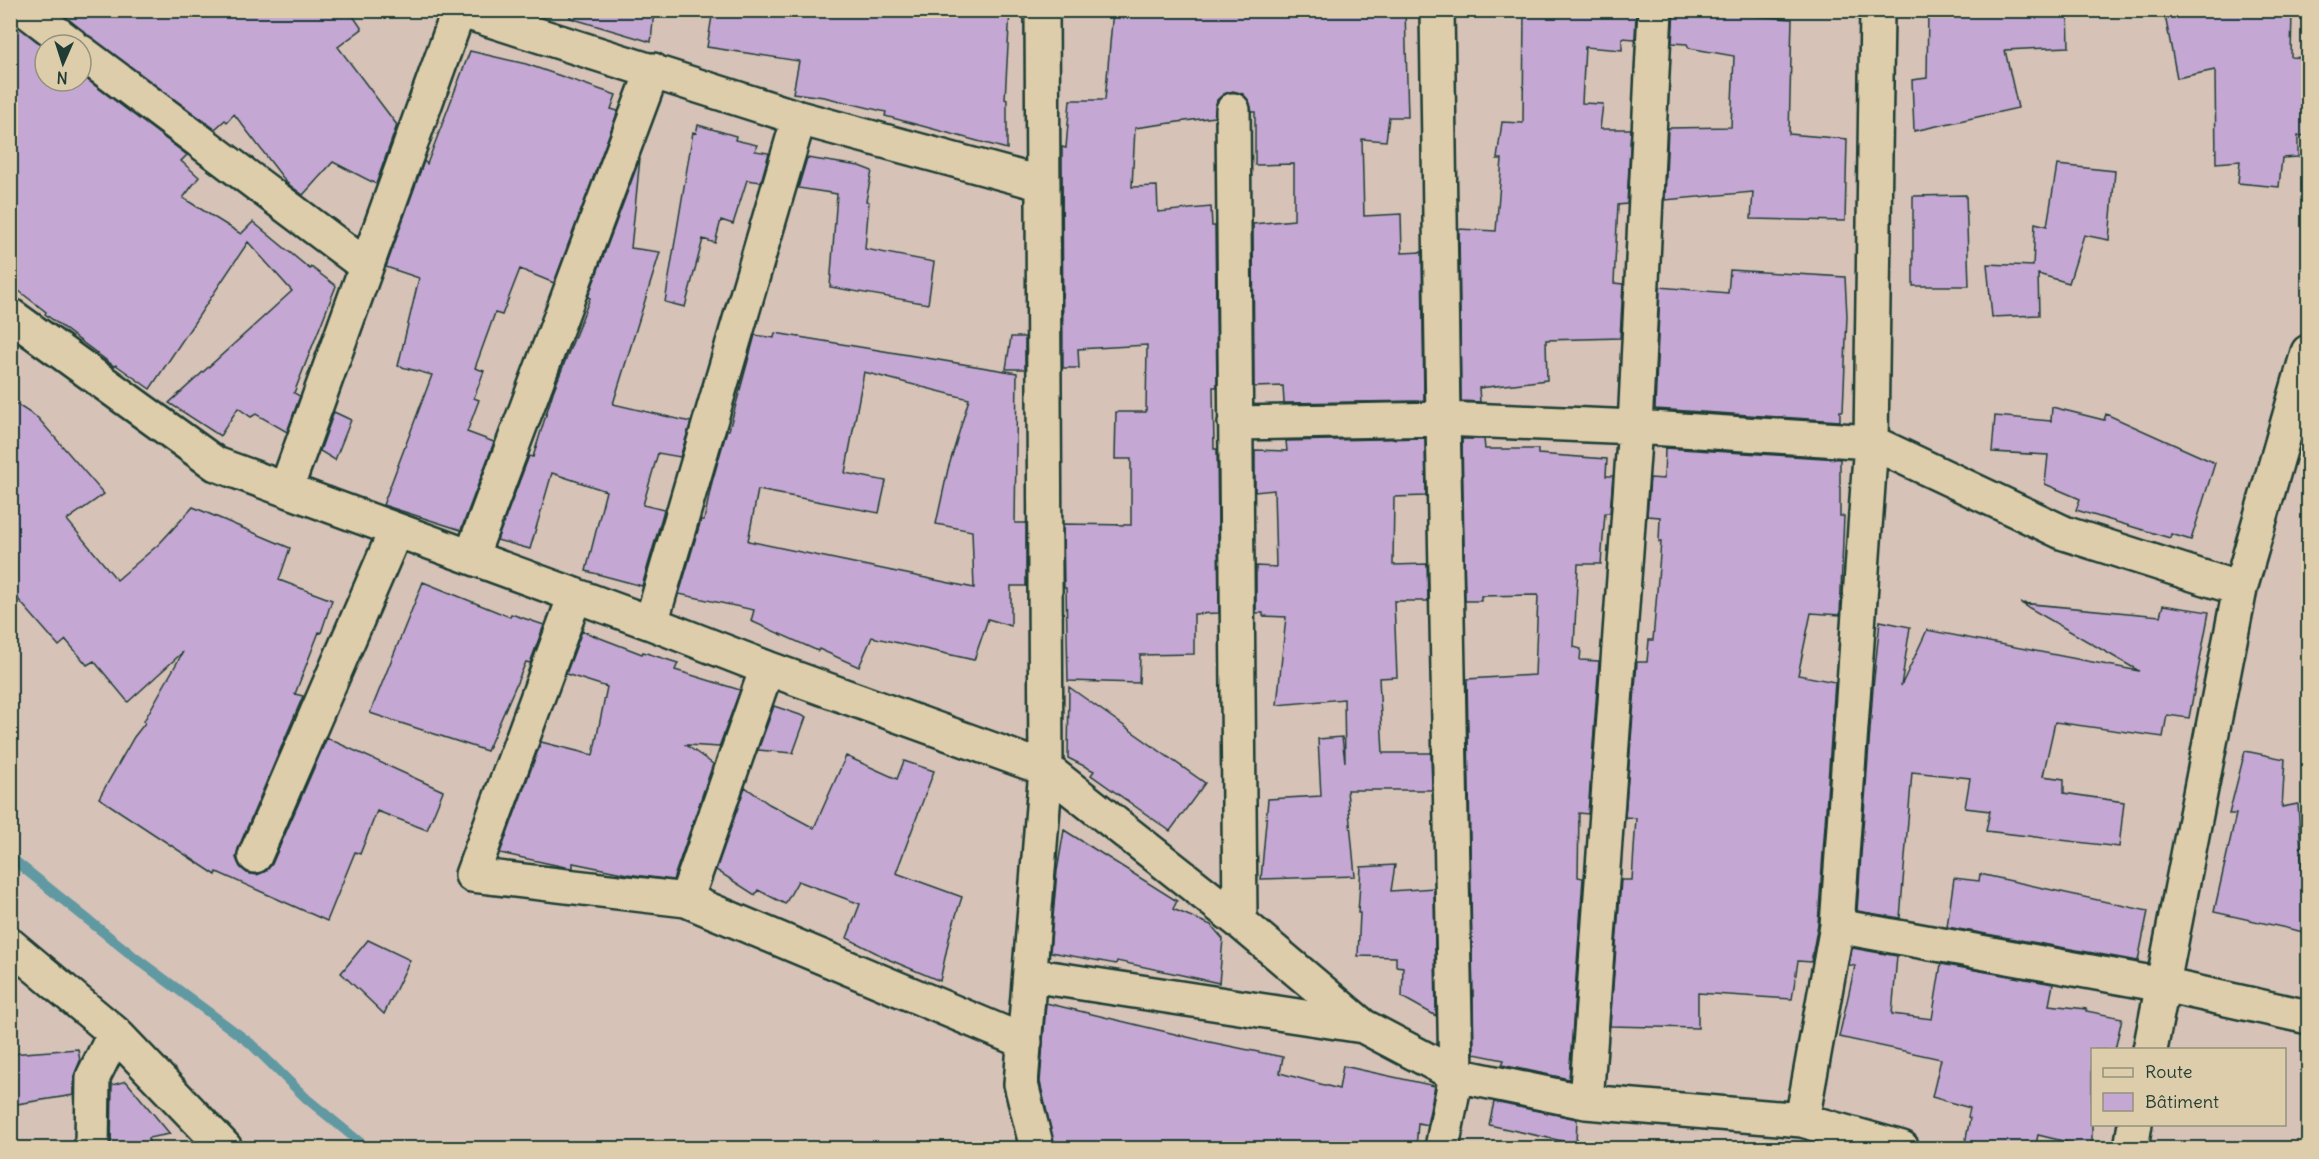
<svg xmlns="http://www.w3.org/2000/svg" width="2319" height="1159" font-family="Delius,sans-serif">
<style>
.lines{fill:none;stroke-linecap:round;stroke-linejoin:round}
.stream{stroke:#6099a2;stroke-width:10}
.building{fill:#c4a7d3;stroke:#1f3d34;stroke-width:1.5;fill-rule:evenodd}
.minor-casing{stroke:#1f3d34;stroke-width:38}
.minor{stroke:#decdab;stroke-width:33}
</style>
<rect width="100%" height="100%" fill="#d6c2b7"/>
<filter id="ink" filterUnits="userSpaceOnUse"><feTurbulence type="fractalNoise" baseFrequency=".0167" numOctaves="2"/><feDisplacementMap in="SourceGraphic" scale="12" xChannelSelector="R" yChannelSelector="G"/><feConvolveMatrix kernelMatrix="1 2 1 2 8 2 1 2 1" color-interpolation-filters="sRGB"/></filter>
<g filter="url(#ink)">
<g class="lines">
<path class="stream" d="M 10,857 L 133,956 L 250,1043 L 307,1099 L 367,1148"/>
</g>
<path class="building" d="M 58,10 L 349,10 L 362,29 L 338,47 L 397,125 L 376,184 L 333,162 L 303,195 L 287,183 L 234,114 L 227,122 L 225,120 L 215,129 L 87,35 Z
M 571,10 L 654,10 L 651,42 L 570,18 Z
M 713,10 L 1010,10 L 1005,99 L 1007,100 L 1007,149 L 885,116 L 886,112 L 824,97 L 793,93 L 799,61 L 707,47 Z
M 1113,10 L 1405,10 L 1408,117 L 1389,117 L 1386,141 L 1362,139 L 1364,216 L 1401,214 L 1402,253 L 1422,252 L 1424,401 L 1284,403 L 1283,386 L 1254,387 L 1253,224 L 1294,220 L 1294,164 L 1255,165 L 1255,112 L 1252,112 L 1249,101 L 1243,94 L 1233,91 L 1224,94 L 1217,100 L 1214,117 L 1135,128 L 1132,187 L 1157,186 L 1158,212 L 1211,207 L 1212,226 L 1215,226 L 1217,387 L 1213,387 L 1214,449 L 1217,449 L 1219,613 L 1194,614 L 1194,654 L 1140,655 L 1139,683 L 1068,681 L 1066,588 L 1064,588 L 1063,524 L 1131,525 L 1131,459 L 1115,459 L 1116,412 L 1146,412 L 1147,345 L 1078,349 L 1079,368 L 1063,368 L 1062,147 L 1066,148 L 1070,100 L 1105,100 Z
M 1524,10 L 1636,12 L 1635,39 L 1622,38 L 1622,50 L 1585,47 L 1582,103 L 1603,104 L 1600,129 L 1631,129 L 1627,204 L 1618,205 L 1614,283 L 1623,284 L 1620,338 L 1546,340 L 1547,380 L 1479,388 L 1480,402 L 1461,401 L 1459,229 L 1496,231 L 1502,159 L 1497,159 L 1502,122 L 1523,123 Z
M 1674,10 L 1753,10 L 1753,16 L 1792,19 L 1789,134 L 1847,139 L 1845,221 L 1751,219 L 1753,192 L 1665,200 L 1668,128 L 1731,127 L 1734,56 L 1689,48 L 1687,44 L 1672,43 Z
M 1928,10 L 2068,10 L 2069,47 L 2005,50 L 2018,108 L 1914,131 L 1912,80 L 1927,78 Z
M 2164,10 L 2292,10 L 2291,57 L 2308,58 L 2308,135 L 2298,136 L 2298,157 L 2282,158 L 2279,187 L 2238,183 L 2240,161 L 2216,163 L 2215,70 L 2177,78 Z
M 10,20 L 45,48 L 45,81 L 81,81 L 81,75 L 187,155 L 181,161 L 199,177 L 183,198 L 241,234 L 253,222 L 310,269 L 311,267 L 336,286 L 294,393 L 300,396 L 287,432 L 256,414 L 251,417 L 238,408 L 220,436 L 169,403 L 292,291 L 248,242 L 150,389 L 116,365 L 114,366 L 45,314 L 46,312 L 10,284 Z
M 470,51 L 526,64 L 616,95 L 611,109 L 618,111 L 554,283 L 520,269 L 502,315 L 495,313 L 475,368 L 484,371 L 474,398 L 479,400 L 467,432 L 494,442 L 461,530 L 383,505 L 432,375 L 398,366 L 419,278 L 386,267 L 424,161 L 427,164 Z
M 698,125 L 736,136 L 735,140 L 757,145 L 755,151 L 769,153 L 761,182 L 747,180 L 733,224 L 721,220 L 715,243 L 703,239 L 685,307 L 665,302 L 693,132 L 696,133 Z
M 640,158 L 631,248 L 660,252 L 613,404 L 691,422 L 680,457 L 658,453 L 643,505 L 664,510 L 642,586 L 586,571 L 606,491 L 552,473 L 530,549 L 497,540 L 529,456 L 533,457 L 553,392 L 590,298 L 588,297 Z
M 807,158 L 859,166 L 872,171 L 866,201 L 869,202 L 865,249 L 934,262 L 928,304 L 830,287 L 837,194 L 798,188 Z
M 2057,165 L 2115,171 L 2109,240 L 2084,235 L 2069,283 L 2038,274 L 2039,315 L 1992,317 L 1987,264 L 2033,266 L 2035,223 L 2047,226 Z
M 1966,195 L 1969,286 L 1913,286 L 1913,196 Z
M 1730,270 L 1845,277 L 1847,316 L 1843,411 L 1840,411 L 1840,421 L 1655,409 L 1660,287 L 1728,293 Z
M 775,333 L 1017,373 L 1015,523 L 1026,523 L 1026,586 L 1011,586 L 1011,626 L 988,619 L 974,660 L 872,637 L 859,667 L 819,649 L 818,651 L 751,621 L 754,610 L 679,594 L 701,520 L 704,520 L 712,482 L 727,430 L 729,430 L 755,335 L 774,338 ZM 864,372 L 969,399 L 948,469 L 936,524 L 972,531 L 974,588 L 748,541 L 758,490 L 879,513 L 886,481 L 845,473 Z
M 1011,337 L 1025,337 L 1025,369 L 1006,369 Z
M 10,400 L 38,418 L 104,494 L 67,520 L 117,580 L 159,544 L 193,507 L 290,548 L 279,580 L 332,600 L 321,633 L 319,632 L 295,694 L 303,696 L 238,849 L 236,858 L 240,867 L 247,873 L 257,875 L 266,871 L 272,864 L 327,738 L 443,791 L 427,830 L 377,811 L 360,854 L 355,852 L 327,921 L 217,872 L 216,875 L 99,798 L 134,737 L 145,723 L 144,721 L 183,652 L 128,702 L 94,661 L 87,665 L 66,640 L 59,646 L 10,590 Z
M 2052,407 L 2104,420 L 2106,414 L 2215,463 L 2191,540 L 2171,534 L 2170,538 L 2076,510 L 2080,499 L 2045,484 L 2048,455 L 1992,452 L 1995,416 L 2051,421 Z
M 334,412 L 351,420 L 335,460 L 320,451 Z
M 1425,438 L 1426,496 L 1394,497 L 1393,565 L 1427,564 L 1428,601 L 1394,601 L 1397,677 L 1379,678 L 1383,753 L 1431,753 L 1432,790 L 1347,790 L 1355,876 L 1261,879 L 1268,799 L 1321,796 L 1318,739 L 1342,737 L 1345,762 L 1344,699 L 1277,705 L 1286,617 L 1263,616 L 1263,613 L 1256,613 L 1256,566 L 1276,567 L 1274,490 L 1255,492 L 1255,450 L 1287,451 L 1286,441 Z
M 1462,439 L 1484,439 L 1485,449 L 1538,449 L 1538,454 L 1607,459 L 1606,476 L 1613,476 L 1610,513 L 1605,513 L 1601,564 L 1578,564 L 1574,647 L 1581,649 L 1580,660 L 1599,661 L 1588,814 L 1579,813 L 1578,877 L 1583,878 L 1569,1079 L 1502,1065 L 1504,1060 L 1474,1054 L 1467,679 L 1535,675 L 1538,595 L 1481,596 L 1481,601 L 1465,601 Z
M 1665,448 L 1840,459 L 1840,516 L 1844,516 L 1840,615 L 1811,613 L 1798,675 L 1835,682 L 1818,924 L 1811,962 L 1798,961 L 1792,999 L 1698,993 L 1698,1028 L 1610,1026 L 1621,880 L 1632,880 L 1636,818 L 1625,817 L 1637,662 L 1647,662 L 1649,640 L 1653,640 L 1661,542 L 1659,542 L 1660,517 L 1647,516 L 1650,478 L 1664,479 Z
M 423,582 L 510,617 L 511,614 L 544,625 L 530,663 L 526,662 L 487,751 L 370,713 Z
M 2021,603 L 2160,616 L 2163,605 L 2209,612 L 2189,718 L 2167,715 L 2163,737 L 2055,722 L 2043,776 L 2064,779 L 2064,793 L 2124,802 L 2119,847 L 1986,831 L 1990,811 L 1965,808 L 1970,778 L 1912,772 L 1900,918 L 1857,911 L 1873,688 L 1880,621 L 1910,627 L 1901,686 L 1927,630 L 2139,671 Z
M 582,631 L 642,654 L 643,652 L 678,663 L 675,670 L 740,690 L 719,747 L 686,745 L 713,764 L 673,880 L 627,874 L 573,863 L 573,868 L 565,867 L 500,853 L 541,742 L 593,755 L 607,687 L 566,674 Z
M 1069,687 L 1205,783 L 1170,831 L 1091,775 L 1094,771 L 1068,758 Z
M 774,706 L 806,717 L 793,753 L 758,750 Z
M 2245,751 L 2285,759 L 2282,807 L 2298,804 L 2303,881 L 2308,880 L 2308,933 L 2214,912 L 2236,814 L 2229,814 Z
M 846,756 L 897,779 L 904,761 L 934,771 L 896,873 L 962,897 L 950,934 L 940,981 L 890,960 L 847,938 L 860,904 L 798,881 L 785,904 L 758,890 L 755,895 L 716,870 L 745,787 L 769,804 L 814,828 Z
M 1064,830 L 1177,901 L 1173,909 L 1211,925 L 1223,939 L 1219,983 L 1117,961 L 1116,964 L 1050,952 L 1057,871 Z
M 1395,865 L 1391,891 L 1434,888 L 1436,1016 L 1402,997 L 1403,967 L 1396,966 L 1396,957 L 1358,956 L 1360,913 L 1358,913 L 1361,867 Z
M 1980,874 L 2148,911 L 2138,961 L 1947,927 L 1954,878 L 1979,881 Z
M 368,940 L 410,960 L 384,1014 L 341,973 Z
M 1852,948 L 1897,956 L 1892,1014 L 1932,1019 L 1941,964 L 2053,984 L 2049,1005 L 2086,1009 L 2086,1011 L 2122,1018 L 2115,1050 L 2092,1050 L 2092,1148 L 2038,1135 L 2035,1149 L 1964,1149 L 1970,1118 L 1968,1117 L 1970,1108 L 1932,1097 L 1941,1059 L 1839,1037 L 1855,966 L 1849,965 Z
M 1046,1003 L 1200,1040 L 1283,1057 L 1280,1073 L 1339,1089 L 1343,1066 L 1435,1086 L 1427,1125 L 1418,1123 L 1416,1149 L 1185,1149 L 1156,1143 L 1155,1149 L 1055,1149 L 1040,1082 Z
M 78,1049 L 80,1061 L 74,1076 L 74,1095 L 10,1105 L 10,1054 Z
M 126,1081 L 170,1134 L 148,1138 L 151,1149 L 111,1149 L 112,1085 Z
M 1494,1102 L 1577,1119 L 1576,1144 L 1489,1125 Z"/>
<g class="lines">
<g class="minor-casing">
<path id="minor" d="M 26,10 L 72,45
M 459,10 L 799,118 L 1043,184
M 1437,10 L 1443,419 L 1456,1075 L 1442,1148
M 81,52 L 366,266
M 1233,110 L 1240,922
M 10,315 L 216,464 L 651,623 L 767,668 L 1046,769 L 1240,922 L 1363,1026 L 1456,1075 L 1586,1102 L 1802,1120 L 1902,1148
M 1235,423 L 1443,419 L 1635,427 L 1871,442 L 2064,533 L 2240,589
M 286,489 L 459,10
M 471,557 L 653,70
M 575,596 L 472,875 L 686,900 L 1025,1042
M 651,623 L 799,118
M 255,856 L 396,530
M 686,900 L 767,668
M 1837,926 L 2163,985 L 2308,1017
M 10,945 L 115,1033 L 225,1148
M 1030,975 L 1363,1026
M 2150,1050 L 2240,589 L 2308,352
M 1586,1102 L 1635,427 L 1655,10
M 1802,1120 L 1837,926 L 1871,442 L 1877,10
M 92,1148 L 93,1077 L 115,1033
M 1037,1148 L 1021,1084 L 1046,769 L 1042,10
M 2131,1148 L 2135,1124"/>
</g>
<use href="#minor" class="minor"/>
</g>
</g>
<rect width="2319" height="1159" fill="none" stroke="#decdab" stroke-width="36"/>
<rect x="18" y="18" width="2283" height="1123" fill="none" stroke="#1f3d34" stroke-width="2" filter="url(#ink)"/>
<rect x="2091" y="1048" width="195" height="78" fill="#decdab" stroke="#92937b" stroke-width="1.5"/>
<rect x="2103" y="1068" width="30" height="9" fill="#decdab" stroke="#92937b" stroke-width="1.5"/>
<text x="2145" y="1078" font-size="18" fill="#1f3d34">Route</text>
<rect x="2103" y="1093" width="30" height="18" fill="#c4a7d3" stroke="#92937b" stroke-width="1.5"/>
<text x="2145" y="1108" font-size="18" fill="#1f3d34">Bâtiment</text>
<g transform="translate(63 63) rotate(183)"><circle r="28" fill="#decdab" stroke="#92937b" stroke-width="1.5"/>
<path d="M0-4.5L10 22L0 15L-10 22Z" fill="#1f3d34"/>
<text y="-9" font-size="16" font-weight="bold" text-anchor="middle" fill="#1f3d34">N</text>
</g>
</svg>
